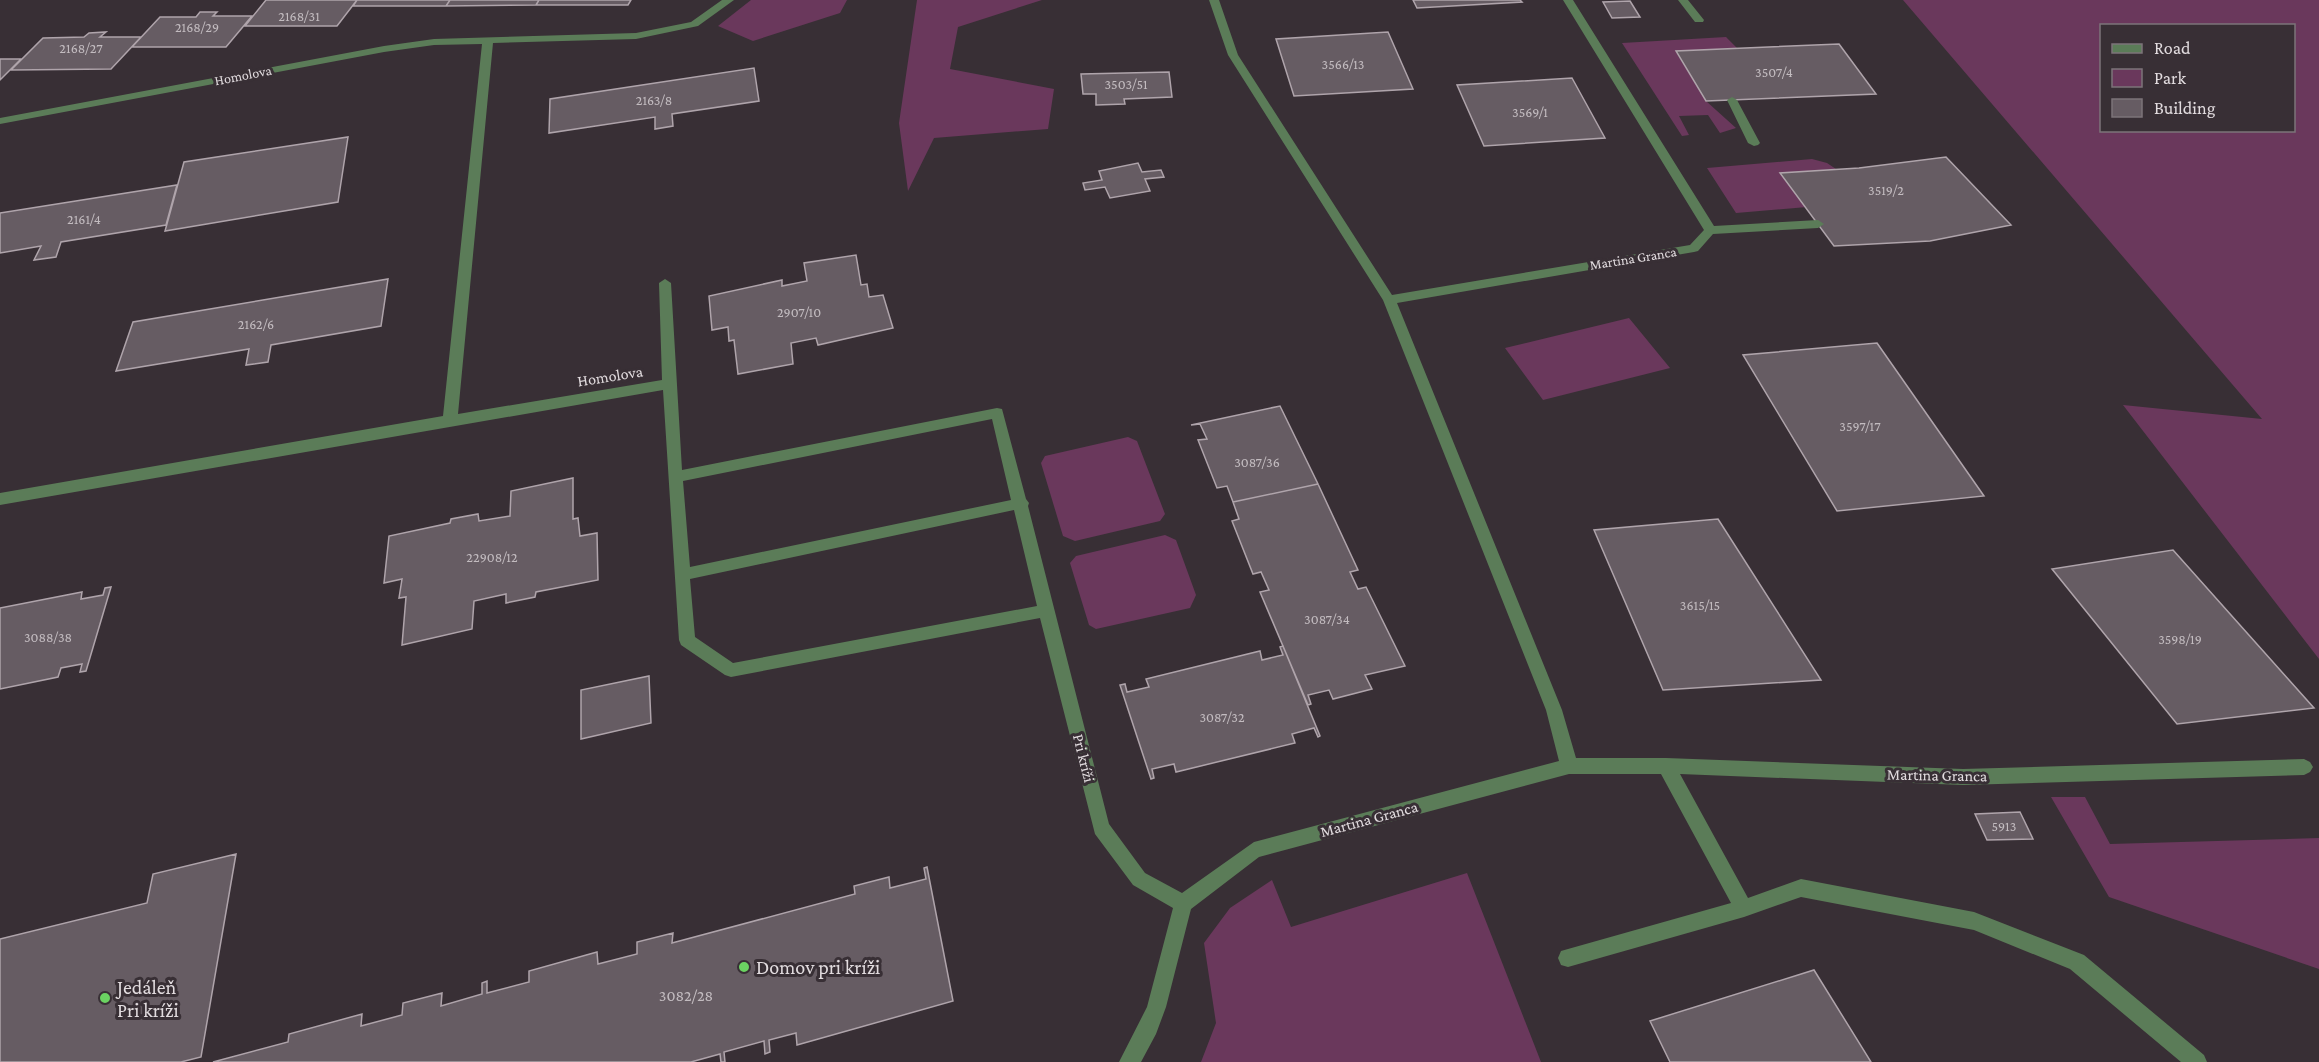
<svg xmlns="http://www.w3.org/2000/svg" width="2319" height="1062" font-family="'Crimson Pro',serif">
<style>
.green{fill:#6a385c;fill-rule:evenodd}
.building{fill:#665c63;stroke:#afa4ab;stroke-width:1.5}
.lines{fill:none;stroke-linecap:round;stroke-linejoin:round}
.minor{fill:#5b7c58;fill-rule:evenodd}
.poi-dot{fill:#6bd362;stroke:#382f35;stroke-width:2}
.labels{text-anchor:middle;dominant-baseline:central;stroke-width:6;stroke-linejoin:round;paint-order:stroke}
.number-label{font-size:14px;fill:#c3bcc0}
.far-street-label{font-size:14px;fill:#e2dcdf;stroke:#382f35}
.street-label{font-size:16px;fill:#e2dcdf;stroke:#382f35}
.near-number-label{font-size:16px;fill:#c3bcc0}
.near-poi-label{font-size:20px;fill:#e2dcdf;stroke:#382f35;text-anchor:start}
</style>
<rect width="100%" height="100%" fill="#382f35"/>
<path class="green" d="M 751,0 L 847,0 L 840,13 L 753,41 L 718,26 Z
M 917,0 L 1042,0 L 958,27 L 950,69 L 1054,89 L 1048,129 L 934,138 L 908,191 L 899,123 Z
M 1903,0 L 2319,0 L 2319,659 L 2123,405 L 2262,419 ZM 2102,26 L 2294,26 L 2294,130 L 2102,130 Z
M 1726,37 L 1737,48 L 1676,52 L 1706,101 L 1736,128 L 1720,133 L 1708,115 L 1679,116 L 1689,135 L 1682,136 L 1622,43 Z
M 1812,159 L 1827,163 L 1836,169 L 1781,173 L 1807,207 L 1736,213 L 1707,168 Z
M 1629,318 L 1670,368 L 1543,400 L 1505,348 Z
M 1128,437 L 1137,441 L 1165,514 L 1160,521 L 1075,541 L 1063,536 L 1041,463 L 1045,456 Z
M 1165,535 L 1176,540 L 1196,595 L 1190,608 L 1096,629 L 1089,625 L 1070,563 L 1076,556 Z
M 2051,797 L 2085,797 L 2110,844 L 2319,838 L 2319,969 L 2109,897 Z
M 1467,873 L 1541,1062 L 1201,1062 L 1216,1023 L 1204,943 L 1230,908 L 1272,880 L 1291,927 Z"/>
<path class="building" d="M 266,0 L 357,0 L 337,26 L 245,26 Z
M 357,0 L 450,0 L 446,6 L 353,6 Z
M 450,0 L 539,0 L 536,5 L 446,6 Z
M 539,0 L 631,0 L 628,5 L 536,5 Z
M 1413,0 L 1520,0 L 1522,2 L 1417,8 Z
M 1630,1 L 1640,17 L 1612,18 L 1603,2 Z
M 200,12 L 217,12 L 213,16 L 252,16 L 226,47 L 132,47 L 160,17 L 196,17 Z
M 106,32 L 100,37 L 141,37 L 111,69 L 11,70 L 43,38 L 84,37 L 89,33 Z
M 1388,32 L 1413,89 L 1294,96 L 1276,39 Z
M 1839,44 L 1876,94 L 1706,101 L 1676,51 Z
M 0,59 L 21,59 L 0,80 Z
M 754,68 L 759,101 L 672,114 L 673,126 L 655,129 L 655,117 L 549,133 L 550,99 Z
M 1169,72 L 1172,97 L 1124,99 L 1125,104 L 1096,105 L 1096,94 L 1083,94 L 1081,74 Z
M 1572,78 L 1605,138 L 1484,146 L 1457,85 Z
M 348,137 L 338,202 L 165,231 L 184,162 Z
M 1946,157 L 2011,225 L 1930,241 L 1834,246 L 1780,173 L 1859,168 Z
M 1138,163 L 1142,172 L 1161,170 L 1164,177 L 1145,179 L 1150,191 L 1110,198 L 1105,187 L 1085,190 L 1083,183 L 1102,180 L 1099,171 Z
M 177,185 L 166,225 L 61,242 L 56,257 L 34,260 L 41,246 L 0,253 L 0,213 Z
M 856,255 L 861,285 L 867,284 L 869,297 L 883,295 L 893,328 L 818,345 L 816,338 L 791,343 L 793,364 L 738,374 L 734,340 L 729,341 L 728,327 L 712,330 L 709,296 L 782,280 L 782,286 L 807,281 L 804,263 Z
M 388,279 L 381,326 L 271,345 L 268,362 L 246,365 L 249,349 L 116,371 L 133,322 Z
M 1877,343 L 1984,496 L 1837,511 L 1743,355 Z
M 1280,406 L 1318,484 L 1233,502 L 1227,486 L 1217,488 L 1198,440 L 1207,439 L 1200,424 L 1191,425 Z
M 573,478 L 573,519 L 578,518 L 580,536 L 597,533 L 598,580 L 536,592 L 535,597 L 506,603 L 506,594 L 474,601 L 472,629 L 402,645 L 406,597 L 399,598 L 402,579 L 384,583 L 389,536 L 450,523 L 451,519 L 478,514 L 479,521 L 510,516 L 511,491 Z
M 1318,484 L 1358,570 L 1350,572 L 1358,589 L 1366,587 L 1405,666 L 1365,675 L 1372,689 L 1333,699 L 1329,690 L 1308,695 L 1311,704 L 1308,705 L 1260,592 L 1269,590 L 1261,572 L 1253,574 L 1232,521 L 1239,519 L 1233,502 Z
M 1718,519 L 1821,680 L 1663,690 L 1594,530 Z
M 2173,550 L 2314,708 L 2177,724 L 2052,569 Z
M 111,587 L 86,671 L 80,672 L 82,664 L 61,668 L 58,677 L 0,689 L 0,608 L 82,592 L 81,599 L 103,595 L 105,588 Z
M 1283,646 L 1320,736 L 1318,737 L 1314,728 L 1292,734 L 1295,743 L 1176,772 L 1174,764 L 1152,769 L 1154,778 L 1151,779 L 1120,685 L 1125,684 L 1127,692 L 1149,687 L 1146,679 L 1260,651 L 1262,660 L 1283,655 L 1280,647 Z
M 649,676 L 651,723 L 581,739 L 581,690 Z
M 2020,812 L 2033,839 L 1987,840 L 1975,814 Z
M 236,854 L 201,1057 L 181,1062 L 0,1062 L 0,939 L 147,903 L 153,874 Z
M 927,867 L 953,1001 L 797,1045 L 796,1033 L 769,1040 L 770,1052 L 765,1054 L 764,1041 L 724,1052 L 725,1062 L 721,1062 L 720,1054 L 691,1062 L 213,1062 L 288,1042 L 289,1034 L 362,1014 L 361,1026 L 402,1015 L 403,1003 L 442,993 L 441,1006 L 482,994 L 482,983 L 487,981 L 487,993 L 529,982 L 529,971 L 597,952 L 598,964 L 637,954 L 637,942 L 673,933 L 672,943 L 855,894 L 854,886 L 889,877 L 890,888 L 926,879 L 924,868 Z
M 1814,970 L 1871,1062 L 1670,1062 L 1650,1021 Z"/>
<g class="lines">
<path class="minor" d="M 722,0 L 734,0 L 698,26 L 636,39 L 493,43 L 458,414 L 662,380 L 659,283 L 665,279 L 671,283 L 682,470 L 997,408 L 1002,409 L 1026,499 L 1029,503 L 1028,506 L 1109,824 L 1145,873 L 1182,893 L 1254,842 L 1559,761 L 1546,710 L 1383,300 L 1228,55 L 1209,0 L 1219,0 L 1238,55 L 1392,295 L 1690,245 L 1704,230 L 1563,0 L 1573,0 L 1714,226 L 1818,220 L 1824,224 L 1818,228 L 1713,234 L 1698,251 L 1694,252 L 1397,303 L 1562,710 L 1576,758 L 1666,758 L 1963,769 L 2304,759 L 2310,762 L 2313,767 L 2310,772 L 2304,775 L 1963,785 L 1680,774 L 1748,898 L 1801,879 L 1974,912 L 2084,955 L 2204,1055 L 2207,1062 L 2181,1062 L 2070,969 L 1974,930 L 1801,897 L 1744,917 L 1568,967 L 1561,965 L 1558,958 L 1561,951 L 1568,949 L 1731,903 L 1661,774 L 1569,774 L 1259,857 L 1191,909 L 1166,1007 L 1156,1034 L 1141,1062 L 1119,1062 L 1147,1007 L 1173,908 L 1133,885 L 1095,834 L 1040,618 L 731,677 L 725,675 L 681,645 L 679,640 L 663,390 L 0,505 L 0,493 L 443,416 L 482,44 L 434,45 L 384,52 L 0,124 L 0,118 L 384,46 L 434,39 L 636,33 L 691,22 ZM 992,419 L 1011,500 L 690,567 L 683,481 ZM 1014,510 L 1037,606 L 733,663 L 695,637 L 690,579 Z
M 1678,0 L 1688,0 L 1704,20 L 1703,22 L 1695,22 Z
M 1732,97 L 1737,100 L 1760,143 L 1758,145 L 1754,146 L 1748,143 L 1727,100 Z"/>
</g>
<g class="poi-dot">
<circle cx="744" cy="967" r="6"/>
<circle cx="105" cy="998" r="6"/>
</g>
<g class="labels">
<g class="number-label">
<text x="299" y="16">2168/31</text>
<text x="197" y="27">2168/29</text>
<text x="81" y="48">2168/27</text>
<text x="1343" y="64">3566/13</text>
<text x="1774" y="72">3507/4</text>
<text x="1126" y="84">3503/51</text>
<text x="654" y="100">2163/8</text>
<text x="1530" y="112">3569/1</text>
<text x="1886" y="190">3519/2</text>
<text x="84" y="219">2161/4</text>
<text x="799" y="312">2907/10</text>
<text x="256" y="324">2162/6</text>
<text x="1860" y="426">3597/17</text>
<text x="1257" y="462">3087/36</text>
<text x="492" y="557">22908/12</text>
<text x="1700" y="605">3615/15</text>
<text x="1327" y="619">3087/34</text>
<text x="48" y="637">3088/38</text>
<text x="2180" y="639">3598/19</text>
<text x="1222" y="717">3087/32</text>
<text x="2004" y="826">5913</text>
</g>
<g class="far-street-label">
<text transform="translate(243 75) rotate(-11)">Homolova</text>
<text transform="translate(1633 258) rotate(-9)">Martina Granca</text>
</g>
<g class="street-label">
<text transform="translate(610 376) rotate(-9)">Homolova</text>
<text transform="translate(1084 758) rotate(76)">Pri kríži</text>
<text transform="translate(1937 775) rotate(1)">Martina Granca</text>
<text transform="translate(1369 819) rotate(-15)">Martina Granca</text>
</g>
<g class="near-number-label">
<text x="686" y="995">3082/28</text>
</g>
<g class="near-poi-label">
<text x="756" y="967">Domov pri kríži</text>
<text x="117" y="987">Jedáleň<tspan x="117" dy="23">Pri kríži</tspan></text>
</g>
</g>
<rect x="2100" y="24" width="195" height="108" fill="#382f35" stroke="#7c7479" stroke-width="1.5"/>
<rect x="2112" y="44" width="30" height="9" fill="#5b7c58" stroke="#7c7479" stroke-width="1.5"/>
<text x="2154" y="54" font-size="18" fill="#e2dcdf">Road</text>
<rect x="2112" y="69" width="30" height="18" fill="#6a385c" stroke="#7c7479" stroke-width="1.5"/>
<text x="2154" y="84" font-size="18" fill="#e2dcdf">Park</text>
<rect x="2112" y="99" width="30" height="18" fill="#665c63" stroke="#7c7479" stroke-width="1.5"/>
<text x="2154" y="114" font-size="18" fill="#e2dcdf">Building</text>
</svg>
